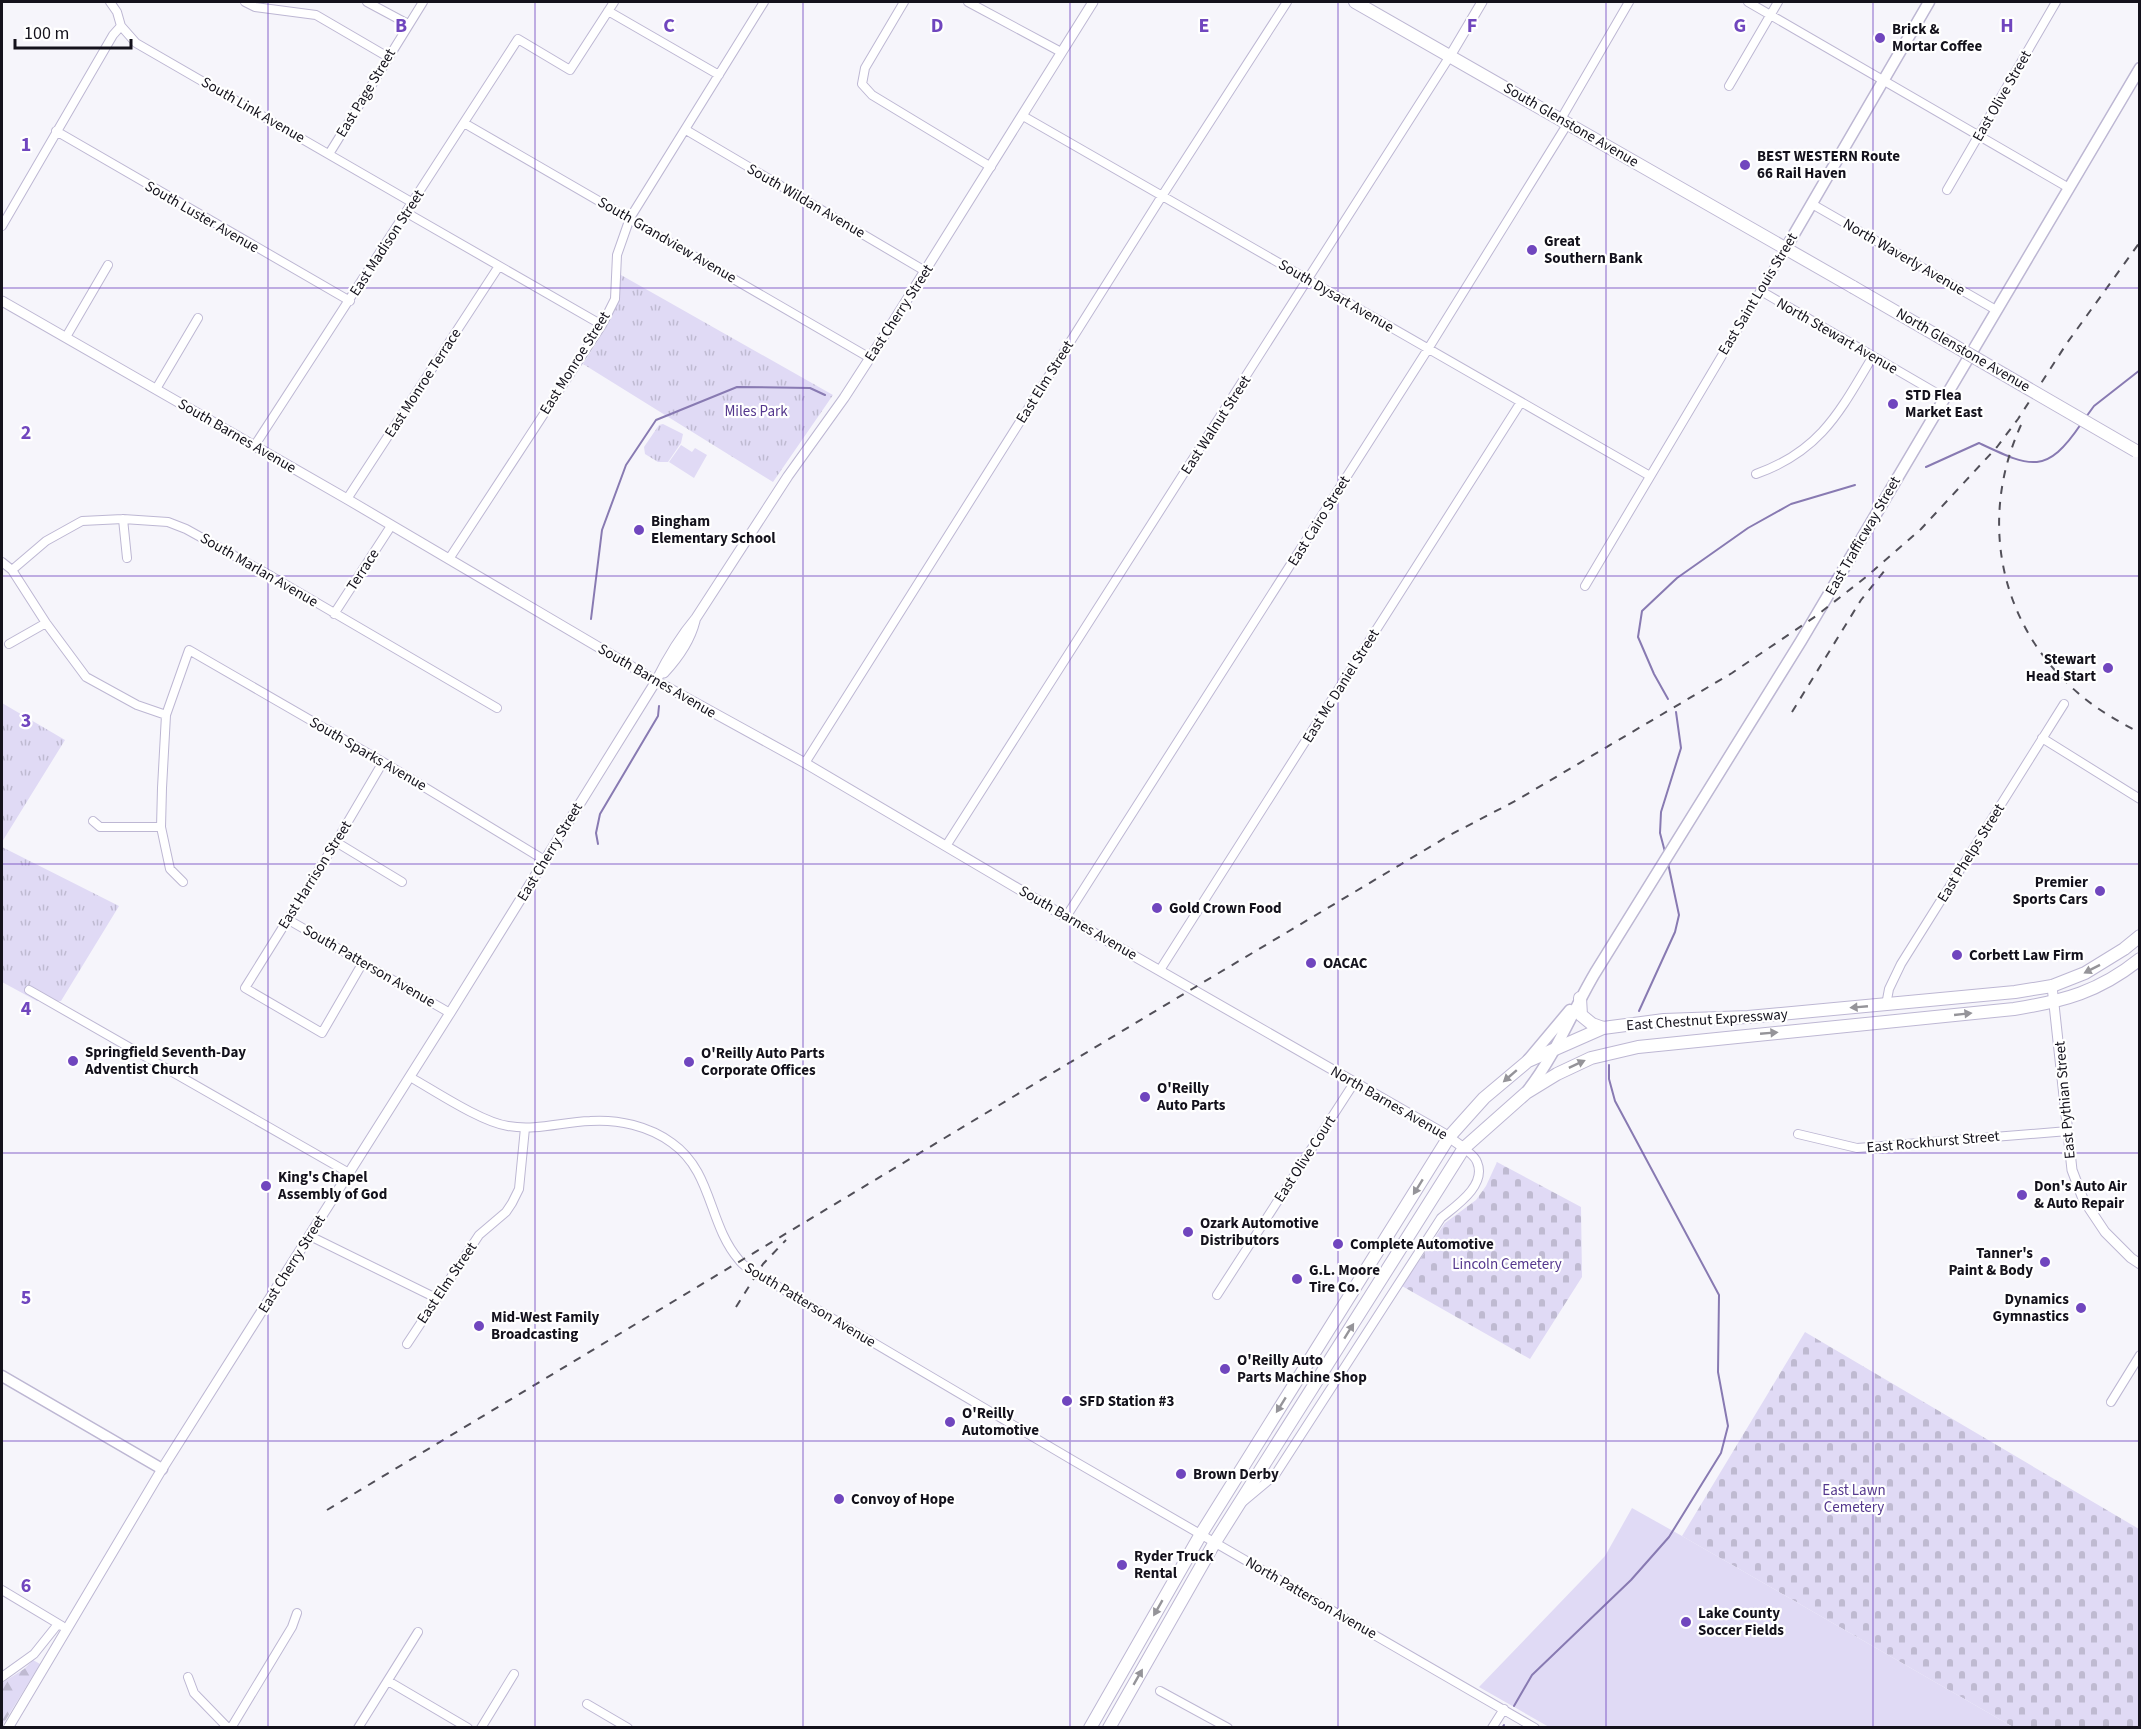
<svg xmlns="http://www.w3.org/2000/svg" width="2141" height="1729" font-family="'Source Sans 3',sans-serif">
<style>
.forest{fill:url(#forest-firs)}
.cemetery{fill:url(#cemetery-stones)}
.park{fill:url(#park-tufts)}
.pitch{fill:#e0daf5}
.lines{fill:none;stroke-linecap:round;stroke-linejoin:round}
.stream{stroke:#887ab2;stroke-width:2}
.minor-casing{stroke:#bdb7d3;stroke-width:10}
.tertiary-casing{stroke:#bdb7d3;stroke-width:11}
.secondary-casing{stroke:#bdb7d3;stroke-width:13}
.primary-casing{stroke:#bdb7d3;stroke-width:14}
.minor{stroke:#fff;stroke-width:8}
.tertiary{stroke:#fff;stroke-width:9}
.secondary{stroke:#fff;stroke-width:10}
.primary{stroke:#fff;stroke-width:12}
.rail{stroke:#514f58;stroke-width:2;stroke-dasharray:8 8;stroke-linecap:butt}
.primary-bridge-casing{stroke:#bdb7d3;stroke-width:14;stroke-linecap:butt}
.primary-bridge{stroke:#fff;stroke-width:12}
.oneway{fill:#959499}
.grid{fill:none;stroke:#7046be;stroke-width:1.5;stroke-opacity:0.55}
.poi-dot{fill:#7046be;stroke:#fff;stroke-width:2}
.labels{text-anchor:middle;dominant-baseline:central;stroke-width:4.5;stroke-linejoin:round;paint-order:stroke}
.poi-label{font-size:15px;font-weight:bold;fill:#14121c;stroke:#fff;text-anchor:start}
.street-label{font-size:15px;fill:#14121c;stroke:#fff}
.park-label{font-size:15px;fill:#54378d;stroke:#fff}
.grid-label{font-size:20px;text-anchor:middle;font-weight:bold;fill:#7046be;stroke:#fff;stroke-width:4.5;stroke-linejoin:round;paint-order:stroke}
</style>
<defs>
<pattern id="forest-firs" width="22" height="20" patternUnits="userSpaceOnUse" patternTransform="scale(1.5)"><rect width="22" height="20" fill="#e0daf5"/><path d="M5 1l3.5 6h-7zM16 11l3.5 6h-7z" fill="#bfbad1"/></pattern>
<pattern id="cemetery-stones" width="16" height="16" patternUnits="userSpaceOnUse" patternTransform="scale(1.5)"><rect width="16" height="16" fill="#e0daf5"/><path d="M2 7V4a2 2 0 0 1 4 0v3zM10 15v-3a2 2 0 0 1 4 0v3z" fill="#bfbad1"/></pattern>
<pattern id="park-tufts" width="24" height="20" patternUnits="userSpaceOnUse" patternTransform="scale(1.5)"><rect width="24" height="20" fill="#e0daf5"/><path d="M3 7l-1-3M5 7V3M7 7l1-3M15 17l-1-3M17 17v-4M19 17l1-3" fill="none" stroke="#bfbad1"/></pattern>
</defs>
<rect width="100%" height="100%" fill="#f6f5fb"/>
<path class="forest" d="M 33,1660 L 40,1664 L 2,1726 L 2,1683 L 24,1669 Z"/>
<path class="cemetery" d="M 1497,1162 L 1581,1207 L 1582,1277 L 1530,1359 L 1402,1286 L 1445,1223 L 1476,1200 L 1486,1186 Z
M 1805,1332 L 2139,1529 L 2139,1727 L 2013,1727 L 1682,1536 Z"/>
<path class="park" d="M 621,275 L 833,395 L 773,482 L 583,364 L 606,328 L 615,309 Z
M 663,424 L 683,434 L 681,443 L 668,462 L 658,462 L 645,454 L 644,447 L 659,425 Z
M 2,703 L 65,740 L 2,842 Z
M 2,847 L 119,906 L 61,1001 L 37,1001 L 2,982 Z"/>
<path class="pitch" d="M 681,445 L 692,452 L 695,448 L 707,455 L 694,478 L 669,462 Z
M 1632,1508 L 1682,1536 L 2013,1727 L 1549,1727 L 1479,1687 L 1605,1556 Z"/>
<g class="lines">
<path class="stream" d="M 2086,417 L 2094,406 L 2140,370
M 1926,467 L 1979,443 C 2030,467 2046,476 2081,424
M 591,619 L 602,530 L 626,465 L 656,420 L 737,387 L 810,388 L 825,395
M 1668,699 L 1654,674 L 1638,637 L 1642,611 L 1677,578 L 1748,528 L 1791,504 L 1855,485
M 598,844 L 596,833 L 600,814 L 658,716 L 659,706
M 1665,852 L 1660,833 L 1661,812 L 1681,748 L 1676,712
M 1639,1011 L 1675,932 L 1679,915 L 1668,863
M 1514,1706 L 1532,1675 L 1631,1580 L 1669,1537 L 1721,1453 L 1728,1426 L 1718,1372 L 1719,1295 L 1615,1101 L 1609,1079 L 1609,1065
M 1502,1728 L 1504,1725"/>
<g class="minor-casing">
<path id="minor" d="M 110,2 L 117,12 L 121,26 L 136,43 L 413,203
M 245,2 L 255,7 L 316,15 L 388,57
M 367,2 L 408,24
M 904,2 L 865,68 L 862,84 L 872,95 L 991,167
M 968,2 L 1061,52
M 1748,2 L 2069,188
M 608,11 L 719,75
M 1729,86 L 1778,2
M 1023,116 L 1650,476
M 1561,119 L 1629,2
M 464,123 L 870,358
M 686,130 L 925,271
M 56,131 L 350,301
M 329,154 L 423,2
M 1947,190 L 2056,2
M 1812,204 L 1996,310
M 407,213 L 602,325
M 2,226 L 113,35 L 121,26
M 1761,291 L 1945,398
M 66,337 L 108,265
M 156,389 L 198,318
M 255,445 L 518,39 L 570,70 L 614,2
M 1756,474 C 1821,451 1840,411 1873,356
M 347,499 L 499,266
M 123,519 L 127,558
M 449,559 L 602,325 L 615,299 L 617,255 L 630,218 L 764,2
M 2,562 L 12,570 L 46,623 L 86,677 L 137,705 L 166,715
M 12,570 L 46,541 L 82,521 L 123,519 L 168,522 L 186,529 L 271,576 L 497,708
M 1585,586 L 1786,248
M 334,614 L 391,526
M 9,644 L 46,623
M 2042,738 L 2140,799
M 805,763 L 1162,196 L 1287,2
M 93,821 L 100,827 L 161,827
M 336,842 L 402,882
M 946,846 L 1450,56
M 183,882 L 170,869 L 161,827 L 162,788 L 166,715 L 189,650 L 383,762 L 546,861
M 1066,917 L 1428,349 L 1568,123
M 287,919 L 450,1013
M 362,964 L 322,1033 L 245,988 L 336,842 L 383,762
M 1160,970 L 1521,402
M 29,990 L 349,1173
M 1886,1005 L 1889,989 L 1901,964 L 2064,704
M 410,1077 C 435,1091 481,1122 508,1126 C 536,1131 562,1122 590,1121 C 618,1119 649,1126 672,1143 C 713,1172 708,1224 739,1260 C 743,1266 751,1270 757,1274 L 1074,1461 L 1535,1728
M 1798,1134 L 1857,1148 L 2068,1131
M 310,1236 L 436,1298
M 1217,1295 L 1354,1083
M 407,1344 L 479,1235 L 506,1212 L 512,1203 L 519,1189 L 525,1128
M 2111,1402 L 2140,1355
M 1244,1501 L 1275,1475 L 1441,1218 C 1457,1205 1487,1185 1477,1162 C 1475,1156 1468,1152 1464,1148
M 2,1590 L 62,1626
M 2,1677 L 34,1654 L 58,1624
M 188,1677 L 194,1693 L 228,1728
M 388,1681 L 468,1728
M 1160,1691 L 1228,1728
M 587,1704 L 628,1728
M 231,1728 L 292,1627 L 297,1613
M 358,1728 L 418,1632
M 481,1728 L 514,1674
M 1492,1728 L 1504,1709"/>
</g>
<g class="tertiary-casing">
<path id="tertiary" d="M 1450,56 L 1482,2
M 2,301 L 347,499 L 656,681 L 805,763 L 1066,917 L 1443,1133 L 1464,1148
M 664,673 C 678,658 690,641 695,621
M 2052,986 L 2072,1170 L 2083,1199 L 2105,1232 L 2131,1258 L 2140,1264
M 8,1728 L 162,1469 L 450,1013 L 656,681 C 667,659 680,637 696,618 L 788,476 L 844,398 L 888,330 L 1093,2"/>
</g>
<g class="secondary-casing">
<path id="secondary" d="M 1786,248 L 1929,2
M 1528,1060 L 1570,1010
M 1528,1090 C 1556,1054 1572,1012 1595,973 L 1801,641 L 2140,68
M 2,1376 L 162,1469"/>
</g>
<g class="primary-casing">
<path id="primary" d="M 1355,2 L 1853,287
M 1580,998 L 1581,1015 L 1592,1024 L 1603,1028
M 1090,1728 L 1201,1534 L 1449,1137 L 1484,1098 L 1528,1061 L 1603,1028 L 1664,1020 L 1748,1017 L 2015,992 L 2052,986 L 2085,973 L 2124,949 L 2140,936
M 1109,1728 L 1215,1542 L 1464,1148 L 1526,1093 L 1557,1074 L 1591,1058 L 1638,1047 L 2014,1009 C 2064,1001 2099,992 2140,959"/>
</g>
<use href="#minor" class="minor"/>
<use href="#tertiary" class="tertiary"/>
<use href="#secondary" class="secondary"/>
<use href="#primary" class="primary"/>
<path class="rail" d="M 2021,425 C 1978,519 1999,625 2078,693 C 2096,709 2118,721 2140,733
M 1792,712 L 1861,600 L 1885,570
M 736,1307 L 763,1264 L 786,1240
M 327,1510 L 1192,989 L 1450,835 L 1517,800 L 1732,673 L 1816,616 L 1866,577 L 1921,529 L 1997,447 L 2018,419 L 2067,343 L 2140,242"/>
<g class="primary-bridge-casing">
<path id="primary-bridge" d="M 1853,287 L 2136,451"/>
</g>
<use href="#primary-bridge" class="primary-bridge"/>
</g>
<defs><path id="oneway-solid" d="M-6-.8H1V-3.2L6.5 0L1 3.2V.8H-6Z" transform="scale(1.5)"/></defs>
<g class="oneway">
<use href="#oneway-solid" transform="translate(2092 969) rotate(153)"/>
<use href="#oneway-solid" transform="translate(1859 1007) rotate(175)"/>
<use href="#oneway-solid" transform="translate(1963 1014) rotate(-6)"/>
<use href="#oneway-solid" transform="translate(1769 1033) rotate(-5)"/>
<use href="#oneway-solid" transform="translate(1577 1064) rotate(-25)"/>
<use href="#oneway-solid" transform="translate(1510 1076) rotate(139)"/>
<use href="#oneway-solid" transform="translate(1418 1187) rotate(122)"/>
<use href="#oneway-solid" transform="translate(1349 1331) rotate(-58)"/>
<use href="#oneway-solid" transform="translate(1281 1405) rotate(122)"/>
<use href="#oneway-solid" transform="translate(1158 1608) rotate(120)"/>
<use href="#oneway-solid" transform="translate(1138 1677) rotate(-60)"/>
</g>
<path class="grid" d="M 268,2 L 268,1728M 535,2 L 535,1728M 803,2 L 803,1728M 1070,2 L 1070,1728M 1338,2 L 1338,1728M 1606,2 L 1606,1728M 1873,2 L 1873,1728M 2,288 L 2140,288M 2,576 L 2140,576M 2,864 L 2140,864M 2,1153 L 2140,1153M 2,1441 L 2140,1441"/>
<g class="poi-dot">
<circle cx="1880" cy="38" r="6"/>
<circle cx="1745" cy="165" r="6"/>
<circle cx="1532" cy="250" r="6"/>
<circle cx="1893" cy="404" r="6"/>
<circle cx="639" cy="530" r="6"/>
<circle cx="2108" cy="668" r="6"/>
<circle cx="2100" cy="891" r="6"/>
<circle cx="1157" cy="908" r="6"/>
<circle cx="1957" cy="955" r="6"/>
<circle cx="1311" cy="963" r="6"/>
<circle cx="73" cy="1061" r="6"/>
<circle cx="689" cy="1062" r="6"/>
<circle cx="1145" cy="1097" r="6"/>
<circle cx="266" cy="1186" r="6"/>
<circle cx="2022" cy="1195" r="6"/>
<circle cx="1188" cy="1232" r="6"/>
<circle cx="1338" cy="1244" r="6"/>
<circle cx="2045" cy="1262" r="6"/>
<circle cx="1297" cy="1279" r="6"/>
<circle cx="2081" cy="1308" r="6"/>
<circle cx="479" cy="1326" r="6"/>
<circle cx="1225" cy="1369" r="6"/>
<circle cx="1067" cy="1401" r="6"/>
<circle cx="950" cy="1422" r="6"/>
<circle cx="1181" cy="1474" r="6"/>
<circle cx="839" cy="1499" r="6"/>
<circle cx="1122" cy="1565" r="6"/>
<circle cx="1686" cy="1622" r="6"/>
</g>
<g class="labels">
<g class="poi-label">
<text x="1892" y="29">Brick &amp;<tspan x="1892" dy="17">Mortar Coffee</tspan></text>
<text x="1757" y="156">BEST WESTERN Route<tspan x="1757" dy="17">66 Rail Haven</tspan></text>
<text x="1544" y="241">Great<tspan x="1544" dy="17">Southern Bank</tspan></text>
<text x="1905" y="395">STD Flea<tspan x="1905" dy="17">Market East</tspan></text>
<text x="651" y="521">Bingham<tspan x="651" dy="17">Elementary School</tspan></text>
<text x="2096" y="659" text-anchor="end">Stewart<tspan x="2096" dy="17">Head Start</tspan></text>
<text x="2088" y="882" text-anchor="end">Premier<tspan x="2088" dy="17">Sports Cars</tspan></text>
<text x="1169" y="908">Gold Crown Food</text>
<text x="1969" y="955">Corbett Law Firm</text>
<text x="1323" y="963">OACAC</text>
<text x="85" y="1052">Springfield Seventh-Day<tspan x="85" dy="17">Adventist Church</tspan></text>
<text x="701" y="1053">O'Reilly Auto Parts<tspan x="701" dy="17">Corporate Offices</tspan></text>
<text x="1157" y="1088">O'Reilly<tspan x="1157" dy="17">Auto Parts</tspan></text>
<text x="278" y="1177">King's Chapel<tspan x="278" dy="17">Assembly of God</tspan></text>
<text x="2034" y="1186">Don's Auto Air<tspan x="2034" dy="17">&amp; Auto Repair</tspan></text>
<text x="1200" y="1223">Ozark Automotive<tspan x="1200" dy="17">Distributors</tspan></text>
<text x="1350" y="1244">Complete Automotive</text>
<text x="2033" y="1253" text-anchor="end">Tanner's<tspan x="2033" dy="17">Paint &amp; Body</tspan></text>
<text x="1309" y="1270">G.L. Moore<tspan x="1309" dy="17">Tire Co.</tspan></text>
<text x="2069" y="1299" text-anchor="end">Dynamics<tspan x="2069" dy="17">Gymnastics</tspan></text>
<text x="491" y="1317">Mid-West Family<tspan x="491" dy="17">Broadcasting</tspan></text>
<text x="1237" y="1360">O'Reilly Auto<tspan x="1237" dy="17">Parts Machine Shop</tspan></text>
<text x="1079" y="1401">SFD Station #3</text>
<text x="962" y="1413">O'Reilly<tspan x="962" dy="17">Automotive</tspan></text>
<text x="1193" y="1474">Brown Derby</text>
<text x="851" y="1499">Convoy of Hope</text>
<text x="1134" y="1556">Ryder Truck<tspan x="1134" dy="17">Rental</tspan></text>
<text x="1698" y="1613">Lake County<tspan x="1698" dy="17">Soccer Fields</tspan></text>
</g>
<g class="street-label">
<text transform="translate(366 93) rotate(-59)">East Page Street</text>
<text transform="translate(2002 96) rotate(-60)">East Olive Street</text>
<text transform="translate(253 110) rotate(30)">South Link Avenue</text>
<text transform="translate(1571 125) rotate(30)">South Glenstone Avenue</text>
<text transform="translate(806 201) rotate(30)">South Wildan Avenue</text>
<text transform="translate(202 217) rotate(30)">South Luster Avenue</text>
<text transform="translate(667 240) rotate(30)">South Grandview Avenue</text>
<text transform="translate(387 243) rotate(-57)">East Madison Street</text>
<text transform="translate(1904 257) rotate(30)">North Waverly Avenue</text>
<text transform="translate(1758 294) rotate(-59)">East Saint Louis Street</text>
<text transform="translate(1336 296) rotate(30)">South Dysart Avenue</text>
<text transform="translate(899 313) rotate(-57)">East Cherry Street</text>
<text transform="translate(1837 336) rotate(30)">North Stewart Avenue</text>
<text transform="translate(1963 350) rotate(30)">North Glenstone Avenue</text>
<text transform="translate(575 363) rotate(-58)">East Monroe Street</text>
<text transform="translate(1045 382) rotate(-58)">East Elm Street</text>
<text transform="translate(423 383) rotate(-57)">East Monroe Terrace</text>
<text transform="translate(1216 425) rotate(-57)">East Walnut Street</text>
<text transform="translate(237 436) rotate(30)">South Barnes Avenue</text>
<text transform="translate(1319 521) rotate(-58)">East Cairo Street</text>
<text transform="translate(1863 536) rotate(-60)">East Trafficway Street</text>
<text transform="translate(259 570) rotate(30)">South Marlan Avenue</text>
<text transform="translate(363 570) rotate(-57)">Terrace</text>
<text transform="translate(657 681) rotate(30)">South Barnes Avenue</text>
<text transform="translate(1341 686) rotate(-58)">East Mc Daniel Street</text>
<text transform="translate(368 754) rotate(30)">South Sparks Avenue</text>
<text transform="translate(550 852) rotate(-59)">East Cherry Street</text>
<text transform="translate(1971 853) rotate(-58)">East Phelps Street</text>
<text transform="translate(315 875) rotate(-58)">East Harrison Street</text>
<text transform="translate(1078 923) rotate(30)">South Barnes Avenue</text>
<text transform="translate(369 966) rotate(30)">South Patterson Avenue</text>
<text transform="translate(1707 1020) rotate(-4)">East Chestnut Expressway</text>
<text transform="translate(2065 1100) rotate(-95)">East Pythian Street</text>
<text transform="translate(1389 1103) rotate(30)">North Barnes Avenue</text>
<text transform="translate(1933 1142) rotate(-5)">East Rockhurst Street</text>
<text transform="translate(1305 1159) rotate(-57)">East Olive Court</text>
<text transform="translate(292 1264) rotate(-58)">East Cherry Street</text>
<text transform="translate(447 1283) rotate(-56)">East Elm Street</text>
<text transform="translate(810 1305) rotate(31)">South Patterson Avenue</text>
<text transform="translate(1311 1598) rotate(30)">North Patterson Avenue</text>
</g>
<g class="park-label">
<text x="756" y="411">Miles Park</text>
<text x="1507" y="1264">Lincoln Cemetery</text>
<text x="1854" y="1490">East Lawn<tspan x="1854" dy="17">Cemetery</tspan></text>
</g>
</g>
<g class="grid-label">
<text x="401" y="32">B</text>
<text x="669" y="32">C</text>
<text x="937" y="32">D</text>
<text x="1204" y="32">E</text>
<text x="1472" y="32">F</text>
<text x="1740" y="32">G</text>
<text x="2007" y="32">H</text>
<text x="26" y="151">1</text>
<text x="26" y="439">2</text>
<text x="26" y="727">3</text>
<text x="26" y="1015">4</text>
<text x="26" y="1304">5</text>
<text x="26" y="1592">6</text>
</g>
<rect width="2141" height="1729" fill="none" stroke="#14121c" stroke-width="6"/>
<path d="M15 39v9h116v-9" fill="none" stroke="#14121c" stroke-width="3"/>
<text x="24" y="39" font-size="18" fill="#14121c" stroke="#ffffff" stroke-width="4.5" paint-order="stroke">100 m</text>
</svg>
